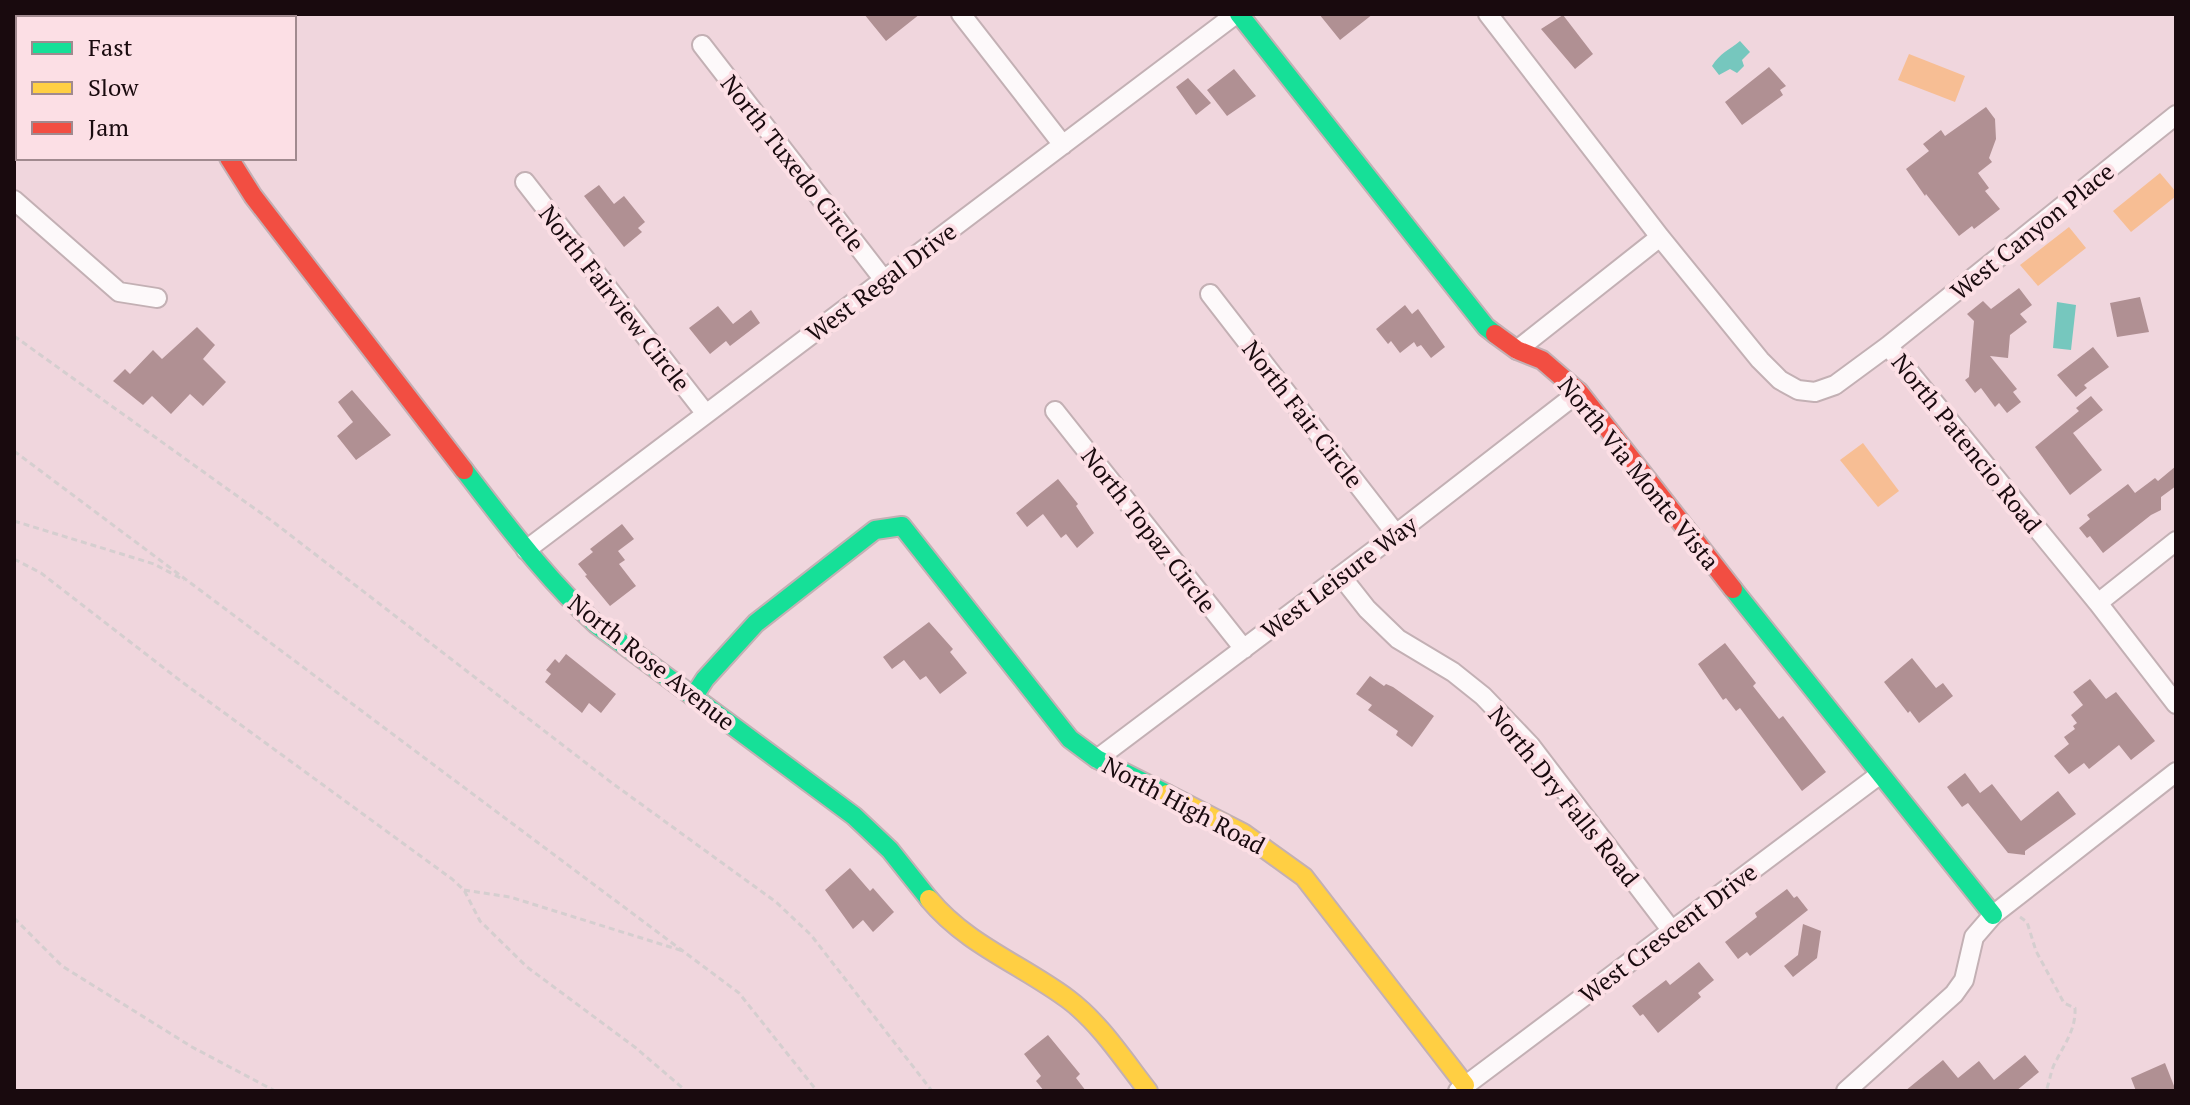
<svg xmlns="http://www.w3.org/2000/svg" width="2190" height="1105" font-family="'PT Serif',serif">
<style>
.green{fill:#f7be94}
.water{fill:#76c7be}
.building{fill:#b09093}
.lines{fill:none;stroke-linecap:round;stroke-linejoin:round}
.street-casing{stroke:#c3b0b4;stroke-width:22}
.fast-casing{stroke:#c3b0b4;stroke-width:22}
.slow-casing{stroke:#c3b0b4;stroke-width:22}
.jam-casing{stroke:#c3b0b4;stroke-width:22}
.path{stroke:#d5cecf;stroke-width:3;stroke-dasharray:6 4;stroke-linecap:butt}
.street{stroke:#fdf9fa;stroke-width:18}
.fast{stroke:#16e098;stroke-width:18}
.slow{stroke:#ffcf43;stroke-width:18}
.jam{stroke:#f24e42;stroke-width:18}
.labels{text-anchor:middle;dominant-baseline:central;stroke-width:8;stroke-linejoin:round;paint-order:stroke}
.street-label{font-size:24px;fill:#190a0e;stroke:#fcdfe5}
</style>
<rect width="100%" height="100%" fill="#f0d6dd"/>
<path class="green" d="M 1909,54 L 1965,76 L 1955,102 L 1898,80 Z
M 2160,173 L 2176,192 L 2176,196 L 2131,232 L 2113,211 Z
M 2069,227 L 2086,248 L 2038,286 L 2020,265 Z
M 1863,443 L 1899,491 L 1878,507 L 1840,460 Z"/>
<path class="water" d="M 1740,41 L 1750,52 L 1742,60 L 1744,66 L 1737,73 L 1730,69 L 1719,75 L 1712,66 C 1720,53 1729,50 1740,41 Z
M 2057,302 L 2076,305 L 2071,350 L 2053,348 Z"/>
<path class="building" d="M 864,14 L 920,14 L 886,41 Z
M 1319,14 L 1373,14 L 1340,40 Z
M 1563,15 L 1593,54 L 1575,69 L 1541,29 Z
M 1769,67 L 1786,86 L 1780,90 L 1783,95 L 1742,125 L 1725,102 Z
M 1234,69 L 1256,96 L 1227,116 L 1207,90 Z
M 1188,78 L 1211,103 L 1196,115 L 1176,87 Z
M 1986,107 L 1995,119 L 1996,139 L 1989,158 L 1992,162 L 1978,173 L 1989,188 L 1985,191 L 2000,209 L 1974,229 L 1972,226 L 1959,236 L 1926,194 L 1925,196 L 1906,169 L 1929,151 L 1923,144 L 1941,130 L 1945,136 Z
M 599,185 L 614,204 L 624,196 L 645,222 L 638,228 L 642,232 L 624,247 L 584,196 Z
M 2019,288 L 2032,305 L 2020,314 L 2027,322 L 2010,335 L 2008,358 L 1990,356 L 2017,389 L 2013,392 L 2021,402 L 2007,413 L 1999,403 L 1995,407 L 1981,388 L 1975,393 L 1965,380 L 1969,377 L 1974,321 L 1967,314 L 1983,301 L 1991,309 Z
M 2140,297 L 2149,332 L 2117,337 L 2110,303 Z
M 1405,305 L 1412,314 L 1418,309 L 1445,347 L 1431,358 L 1421,345 L 1417,347 L 1414,342 L 1400,353 L 1391,341 L 1388,344 L 1376,329 Z
M 718,306 L 733,324 L 751,310 L 760,323 L 730,346 L 726,341 L 710,354 L 689,328 Z
M 197,327 L 215,345 L 203,359 L 226,382 L 203,406 L 190,394 L 171,414 L 152,396 L 143,405 L 113,381 L 125,369 L 130,374 L 153,350 L 162,359 Z
M 2093,347 L 2109,367 L 2084,385 L 2087,388 L 2076,397 L 2057,375 Z
M 352,390 L 391,435 L 356,460 L 337,436 L 353,422 L 338,402 Z
M 2091,396 L 2103,410 L 2073,433 L 2102,470 L 2070,495 L 2035,447 L 2079,411 L 2076,408 Z
M 2176,466 L 2176,486 L 2161,497 L 2161,510 L 2151,515 L 2103,553 L 2090,536 L 2087,538 L 2079,528 L 2090,519 L 2087,515 L 2128,484 L 2135,493 L 2155,478 L 2158,481 Z
M 1058,479 L 1078,504 L 1076,506 L 1094,533 L 1077,548 L 1066,534 L 1061,538 L 1043,514 L 1027,527 L 1016,513 Z
M 622,524 L 634,539 L 618,551 L 625,560 L 619,564 L 636,586 L 610,606 L 585,576 L 587,575 L 578,564 L 593,552 L 590,549 Z
M 929,622 L 953,649 L 950,652 L 967,673 L 940,694 L 926,676 L 920,680 L 904,660 L 892,669 L 883,657 Z
M 1725,643 L 1756,683 L 1753,686 L 1779,719 L 1783,716 L 1826,772 L 1802,791 L 1740,708 L 1736,711 L 1726,698 L 1723,700 L 1698,664 Z
M 566,654 L 616,694 L 601,713 L 589,703 L 582,713 L 545,682 L 551,674 L 546,670 L 555,659 L 559,663 Z
M 1912,658 L 1936,688 L 1943,683 L 1953,696 L 1919,723 L 1910,711 L 1908,713 L 1884,682 Z
M 1370,676 L 1384,686 L 1386,684 L 1393,687 L 1434,716 L 1412,747 L 1396,735 L 1398,731 L 1368,710 L 1372,705 L 1356,694 Z
M 2090,679 L 2106,699 L 2116,692 L 2155,741 L 2131,760 L 2119,745 L 2089,769 L 2084,763 L 2069,774 L 2054,756 L 2069,744 L 2064,737 L 2075,729 L 2073,726 L 2077,723 L 2071,715 L 2083,705 L 2073,692 Z
M 1965,773 L 1980,793 L 1992,784 L 2021,821 L 2058,791 L 2076,814 L 2025,851 L 2025,855 L 2008,853 L 1968,803 L 1962,807 L 1947,787 Z
M 850,868 L 870,891 L 873,888 L 894,912 L 873,932 L 863,920 L 853,929 L 825,890 Z
M 1787,889 L 1794,898 L 1797,896 L 1808,910 L 1750,956 L 1747,952 L 1738,959 L 1725,942 L 1757,917 L 1755,913 Z
M 1803,924 L 1821,931 L 1817,958 L 1793,977 L 1784,966 L 1798,955 Z
M 1699,962 L 1714,980 L 1698,993 L 1701,997 L 1658,1033 L 1643,1014 L 1640,1016 L 1632,1006 L 1666,980 L 1670,985 Z
M 1048,1035 L 1080,1074 L 1076,1078 L 1086,1091 L 1044,1091 L 1036,1081 L 1041,1076 L 1024,1054 Z
M 2025,1055 L 2039,1072 L 2016,1091 L 1905,1091 L 1943,1060 L 1958,1078 L 1979,1061 L 1994,1080 Z
M 2165,1063 L 2176,1091 L 2136,1091 L 2131,1078 Z"/>
<g class="lines">
<g class="street-casing">
<path id="street" d="M 118,14 L 121,18
M 961,14 L 1063,145
M 1488,14 L 1660,237 L 1760,360 L 1780,380 L 1798,390 L 1815,392 L 1835,385 L 1888,346 L 2176,115
M 702,45 L 884,280
M 525,182 L 706,414
M 14,200 L 119,292 L 157,298
M 1210,294 L 1396,534
M 1888,346 L 2098,603 L 2176,704
M 1517,350 L 1660,237
M 1055,411 L 1244,649
M 526,550 L 1236,14
M 1341,576 L 1367,609 L 1398,639 L 1453,672 L 1483,696 L 1530,745 L 1672,931
M 2098,603 L 2176,541
M 1097,759 L 1396,534 L 1579,392
M 1458,1091 L 1879,775
M 1846,1091 L 1954,994 L 1964,980 L 1974,937 L 1993,915 L 2176,772"/>
</g>
<g class="fast-casing">
<path id="fast" d="M 1239,14 L 1486,327 L 1495,334
M 464,470 C 506,524 546,579 597,625 L 854,816 L 890,850 L 929,899
M 1733,589 L 1993,915
M 694,696 L 705,679 L 756,623 L 875,530 L 902,526 L 1070,739 L 1097,759 L 1167,794"/>
</g>
<g class="slow-casing">
<path id="slow" d="M 1167,794 L 1243,833 L 1304,877 L 1465,1085
M 929,899 C 967,945 1021,964 1068,999 C 1100,1023 1123,1059 1148,1091"/>
</g>
<g class="jam-casing">
<path id="jam" d="M 229,158 L 253,196 L 464,470
M 1495,334 L 1517,350 L 1542,360 L 1579,392 L 1733,589"/>
</g>
<path class="path" d="M 14,336 L 272,521 L 612,783 L 776,902 L 811,935 L 932,1091
M 14,451 L 739,993 L 817,1091
M 14,521 L 154,564 L 184,580
M 14,559 L 41,573 L 182,682 L 452,879 L 464,890 L 480,921 L 527,967 L 636,1048 L 686,1091
M 464,890 L 510,897 L 683,951
M 2020,917 L 2027,922 L 2036,951 L 2064,1003 L 2075,1008 C 2076,1028 2066,1042 2057,1059 C 2051,1068 2050,1081 2046,1091
M 14,918 L 62,966 L 192,1047 L 275,1091"/>
<use href="#street" class="street"/>
<use href="#fast" class="fast"/>
<use href="#slow" class="slow"/>
<use href="#jam" class="jam"/>
</g>
<g class="labels">
<g class="street-label">
<text transform="translate(793 163) rotate(52)">North Tuxedo Circle</text>
<text transform="translate(2032 231) rotate(-39)">West Canyon Place</text>
<text transform="translate(881 282) rotate(-37)">West Regal Drive</text>
<text transform="translate(615 298) rotate(52)">North Fairview Circle</text>
<text transform="translate(1303 414) rotate(52)">North Fair Circle</text>
<text transform="translate(1967 443) rotate(51)">North Patencio Road</text>
<text transform="translate(1639 473) rotate(51)">North Via Monte Vista</text>
<text transform="translate(1149 530) rotate(52)">North Topaz Circle</text>
<text transform="translate(1339 577) rotate(-37)">West Leisure Way</text>
<text transform="translate(652 662) rotate(38)">North Rose Avenue</text>
<text transform="translate(1564 796) rotate(51)">North Dry Falls Road</text>
<text transform="translate(1184 805) rotate(28)">North High Road</text>
<text transform="translate(1668 933) rotate(-37)">West Crescent Drive</text>
</g>
</g>
<rect width="2190" height="1105" fill="none" stroke="#190a0e" stroke-width="32"/>
<rect x="16" y="16" width="280" height="144" fill="#fcdfe5" stroke="#a18a8f" stroke-width="2"/>
<rect x="32" y="42" width="40" height="12" fill="#16e098" stroke="#a18a8f" stroke-width="2"/>
<text x="88" y="56" font-size="24" fill="#190a0e">Fast</text>
<rect x="32" y="82" width="40" height="12" fill="#ffcf43" stroke="#a18a8f" stroke-width="2"/>
<text x="88" y="96" font-size="24" fill="#190a0e">Slow</text>
<rect x="32" y="122" width="40" height="12" fill="#f24e42" stroke="#a18a8f" stroke-width="2"/>
<text x="88" y="136" font-size="24" fill="#190a0e">Jam</text>
</svg>
